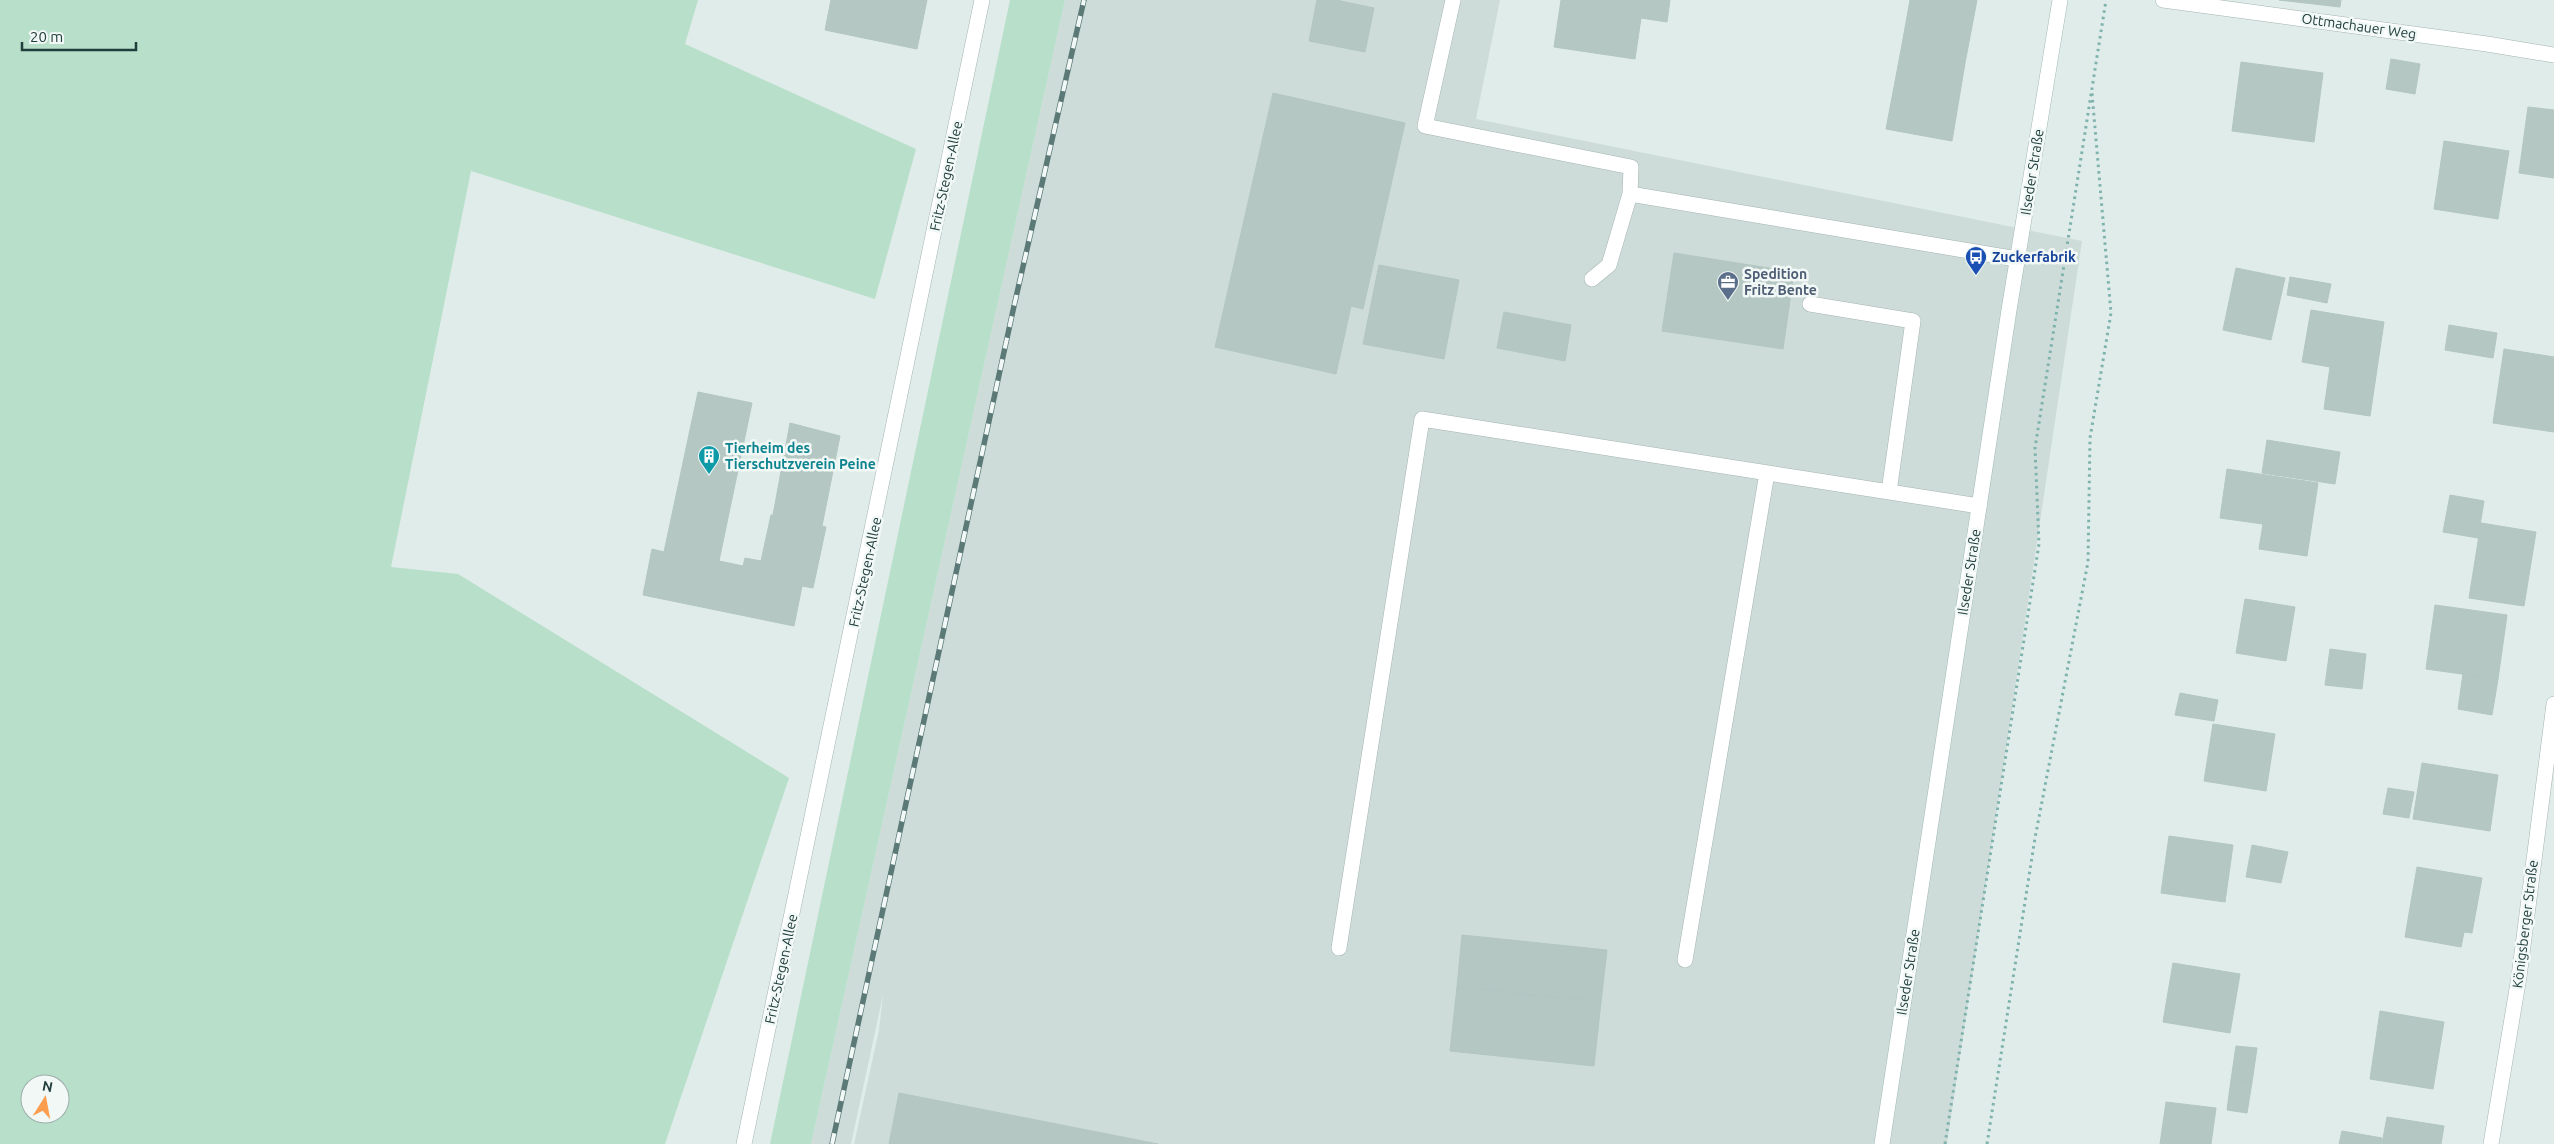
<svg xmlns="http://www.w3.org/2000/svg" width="2554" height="1144" font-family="Ubuntu,sans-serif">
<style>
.built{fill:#cedcd9}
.green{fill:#b7dfca;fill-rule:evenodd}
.building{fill:#b5c7c3;stroke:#b2c6c2}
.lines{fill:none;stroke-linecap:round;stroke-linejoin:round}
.lane-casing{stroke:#a3b4b2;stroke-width:16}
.street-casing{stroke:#a3b4b2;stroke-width:16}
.secondary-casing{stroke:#9eb9b4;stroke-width:16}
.path{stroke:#7eb2ac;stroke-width:3;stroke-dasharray:2.5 4;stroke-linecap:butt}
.lane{stroke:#fff;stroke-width:15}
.street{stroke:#fff;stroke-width:15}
.secondary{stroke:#fff;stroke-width:15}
.rail-casing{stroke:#5a7977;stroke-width:5.5}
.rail{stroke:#f1f8f6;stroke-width:4;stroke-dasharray:11;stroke-linecap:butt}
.labels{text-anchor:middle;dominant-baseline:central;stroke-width:5;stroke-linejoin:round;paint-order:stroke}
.street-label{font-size:14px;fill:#203e3c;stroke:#f1f8f6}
.transit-label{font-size:14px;font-weight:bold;fill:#164399;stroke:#f1f8f6;text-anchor:start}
.service-label{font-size:14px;font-weight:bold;fill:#4e5e75;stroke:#f1f8f6;text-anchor:start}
.culture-label{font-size:14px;font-weight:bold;fill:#0d838f;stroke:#f1f8f6;text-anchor:start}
</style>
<rect width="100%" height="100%" fill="#e0ece9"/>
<path class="built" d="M 1065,0 L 1500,0 L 1476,119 L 2082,241 L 1947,1144 L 854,1144 L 879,1030 L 883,995 L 851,1144 L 811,1144 Z"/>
<path class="green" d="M 0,0 L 698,0 L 685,44 L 916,149 L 875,299 L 471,171 L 391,567 L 458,574 L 789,778 L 665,1144 L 0,1144 ZM 30,1084 L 60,1084 L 60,1114 L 30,1114 Z
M 1010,0 L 1065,0 L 811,1144 L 770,1144 Z"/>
<path class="building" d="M 831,0 L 927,0 L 917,49 L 825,30 Z
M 1317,0 L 1336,0 L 1374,8 L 1365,52 L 1309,41 Z
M 1561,0 L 1670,0 L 1667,22 L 1641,18 L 1635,59 L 1554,47 Z
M 1910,0 L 1977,0 L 1965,63 L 1901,50 Z
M 2279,0 L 2341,0 L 2340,7 Z
M 1901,50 L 1965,63 L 1952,141 L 1886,129 Z
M 2391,59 L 2420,64 L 2415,94 L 2386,89 Z
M 2241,62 L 2323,73 L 2314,142 L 2232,131 Z
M 1273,93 L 1405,123 L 1363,309 L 1351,306 L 1336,374 L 1215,347 Z
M 2528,107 L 2554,110 L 2554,178 L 2519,173 Z
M 2444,141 L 2509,151 L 2498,219 L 2434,209 Z
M 1674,253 L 1794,272 L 1783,349 L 1662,331 Z
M 1379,265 L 1459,280 L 1444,359 L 1363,344 Z
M 2236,268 L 2285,278 L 2271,340 L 2223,330 Z
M 2290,277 L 2331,284 L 2327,303 L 2287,295 Z
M 2311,310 L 2384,322 L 2370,416 L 2324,409 L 2330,367 L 2302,362 Z
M 1504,312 L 1571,325 L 1565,361 L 1497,348 Z
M 2449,325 L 2497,333 L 2493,358 L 2445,350 Z
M 2504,349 L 2554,357 L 2554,432 L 2493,423 Z
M 698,392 L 752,403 L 719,561 L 743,566 L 745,558 L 761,561 L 771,515 L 773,515 L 790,423 L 840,436 L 822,526 L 826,527 L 813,588 L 802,586 L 794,626 L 643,595 L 652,549 L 664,552 Z
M 2267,440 L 2340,452 L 2335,484 L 2262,473 Z
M 2227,469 L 2318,483 L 2307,556 L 2259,549 L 2263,524 L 2220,518 Z
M 2450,495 L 2484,501 L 2478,538 L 2443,532 Z
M 2481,523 L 2536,532 L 2524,606 L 2469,598 Z
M 2245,599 L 2295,607 L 2286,661 L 2236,653 Z
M 2435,605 L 2507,615 L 2498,679 L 2426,669 Z
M 2330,649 L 2366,654 L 2362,689 L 2325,685 Z
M 2463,674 L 2498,679 L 2492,715 L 2458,709 Z
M 2180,693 L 2218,700 L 2214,721 L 2175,715 Z
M 2213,724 L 2275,734 L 2266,791 L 2204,781 Z
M 2422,763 L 2498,775 L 2490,831 L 2413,819 Z
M 2388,788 L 2414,792 L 2409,818 L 2383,814 Z
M 2169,836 L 2233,845 L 2225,902 L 2161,893 Z
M 2252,845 L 2288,852 L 2281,883 L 2246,877 Z
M 2417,867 L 2482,878 L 2472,933 L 2464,932 L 2461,947 L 2405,937 Z
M 1462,935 L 1607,950 L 1601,1002 L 1457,987 Z
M 2173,963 L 2240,974 L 2230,1033 L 2163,1022 Z
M 1457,987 L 1601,1002 L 1594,1066 L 1450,1051 Z
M 2380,1011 L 2444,1022 L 2433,1089 L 2370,1079 Z
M 2236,1046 L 2257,1048 L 2252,1082 L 2231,1080 Z
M 2231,1080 L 2252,1082 L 2247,1113 L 2227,1110 Z
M 899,1093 L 1158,1144 L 889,1144 Z
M 2166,1102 L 2216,1108 L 2211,1144 L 2160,1144 Z
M 2387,1117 L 2444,1126 L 2441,1144 L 2382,1144 Z
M 2342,1131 L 2382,1138 L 2381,1144 L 2339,1144 Z"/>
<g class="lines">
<g class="lane-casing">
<path id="lane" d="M 1453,0 L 1425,126 L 1631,167 L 1630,194
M 1592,279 L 1609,265 L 1630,194 L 2017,259
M 1810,304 L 1913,321 L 1889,492
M 1339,948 L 1422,419 L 1979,506
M 1685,960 L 1767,473"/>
</g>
<g class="street-casing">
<path id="street" d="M 2163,0 L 2487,44 L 2554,55
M 744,1144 L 982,0
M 2491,1144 L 2519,977 L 2554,704"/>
</g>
<g class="secondary-casing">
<path id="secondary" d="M 1882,1144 L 2009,310 L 2060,0"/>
</g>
<path class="path" d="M 1945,1144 L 2039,544 L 2035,448 L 2106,0
M 1987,1144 L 2035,838 L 2088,562 L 2090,438 L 2111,313 L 2092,93"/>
<use href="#lane" class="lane"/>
<use href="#street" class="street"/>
<use href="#secondary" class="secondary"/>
<g class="rail-casing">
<path id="rail" d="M 832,1144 L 1014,306 L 1084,0"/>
</g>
<use href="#rail" class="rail"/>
</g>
<defs>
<g id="bus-pin" transform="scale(1.125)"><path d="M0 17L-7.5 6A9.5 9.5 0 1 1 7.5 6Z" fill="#1a4fb4" stroke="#f1f8f6"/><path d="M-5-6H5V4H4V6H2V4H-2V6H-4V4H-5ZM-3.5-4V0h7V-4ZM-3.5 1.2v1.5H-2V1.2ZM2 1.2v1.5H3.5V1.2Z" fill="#fff"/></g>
<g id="office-pin" transform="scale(1.125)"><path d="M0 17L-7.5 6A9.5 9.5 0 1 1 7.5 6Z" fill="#5c6f8a" stroke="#f1f8f6"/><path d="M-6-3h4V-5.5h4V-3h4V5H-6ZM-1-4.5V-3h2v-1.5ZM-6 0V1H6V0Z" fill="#fff"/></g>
<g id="building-pin" transform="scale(1.125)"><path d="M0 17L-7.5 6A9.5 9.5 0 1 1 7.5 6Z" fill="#0f9aa8" stroke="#f1f8f6"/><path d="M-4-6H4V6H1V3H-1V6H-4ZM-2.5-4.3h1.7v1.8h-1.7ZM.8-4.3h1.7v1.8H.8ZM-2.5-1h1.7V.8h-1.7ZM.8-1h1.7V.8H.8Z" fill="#fff"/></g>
</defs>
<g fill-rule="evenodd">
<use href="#bus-pin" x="1976" y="257"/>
<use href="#office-pin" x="1728" y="282"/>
<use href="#building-pin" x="709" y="456"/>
</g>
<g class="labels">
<g class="street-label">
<text transform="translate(2359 26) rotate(8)">Ottmachauer Weg</text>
<text transform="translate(2032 172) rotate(-81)">Ilseder Straße</text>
<text transform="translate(946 176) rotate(-78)">Fritz-Stegen-Allee</text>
<text transform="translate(865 572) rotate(-78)">Fritz-Stegen-Allee</text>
<text transform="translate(1969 572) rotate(-81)">Ilseder Straße</text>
<text transform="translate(2525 924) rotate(-83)">Königsberger Straße</text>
<text transform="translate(781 969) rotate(-78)">Fritz-Stegen-Allee</text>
<text transform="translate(1908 972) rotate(-81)">Ilseder Straße</text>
</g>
<g class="transit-label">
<text x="1992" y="257">Zuckerfabrik</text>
</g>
<g class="service-label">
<text x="1744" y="274">Spedition<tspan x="1744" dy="16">Fritz Bente</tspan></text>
</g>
<g class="culture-label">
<text x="725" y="448">Tierheim des<tspan x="725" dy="16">Tierschutzverein Peine</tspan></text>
</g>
</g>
<g transform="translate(45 1099) rotate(11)"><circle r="24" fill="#f1f8f6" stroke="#9daeac"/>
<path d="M0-4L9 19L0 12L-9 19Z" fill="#fb9d4f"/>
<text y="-8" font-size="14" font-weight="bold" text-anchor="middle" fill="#203e3c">N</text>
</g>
<path d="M22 42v8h114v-8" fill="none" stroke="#203e3c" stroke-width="2.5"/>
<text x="30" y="42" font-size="15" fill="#203e3c" stroke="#f1f8f6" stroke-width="4" paint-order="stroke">20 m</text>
</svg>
